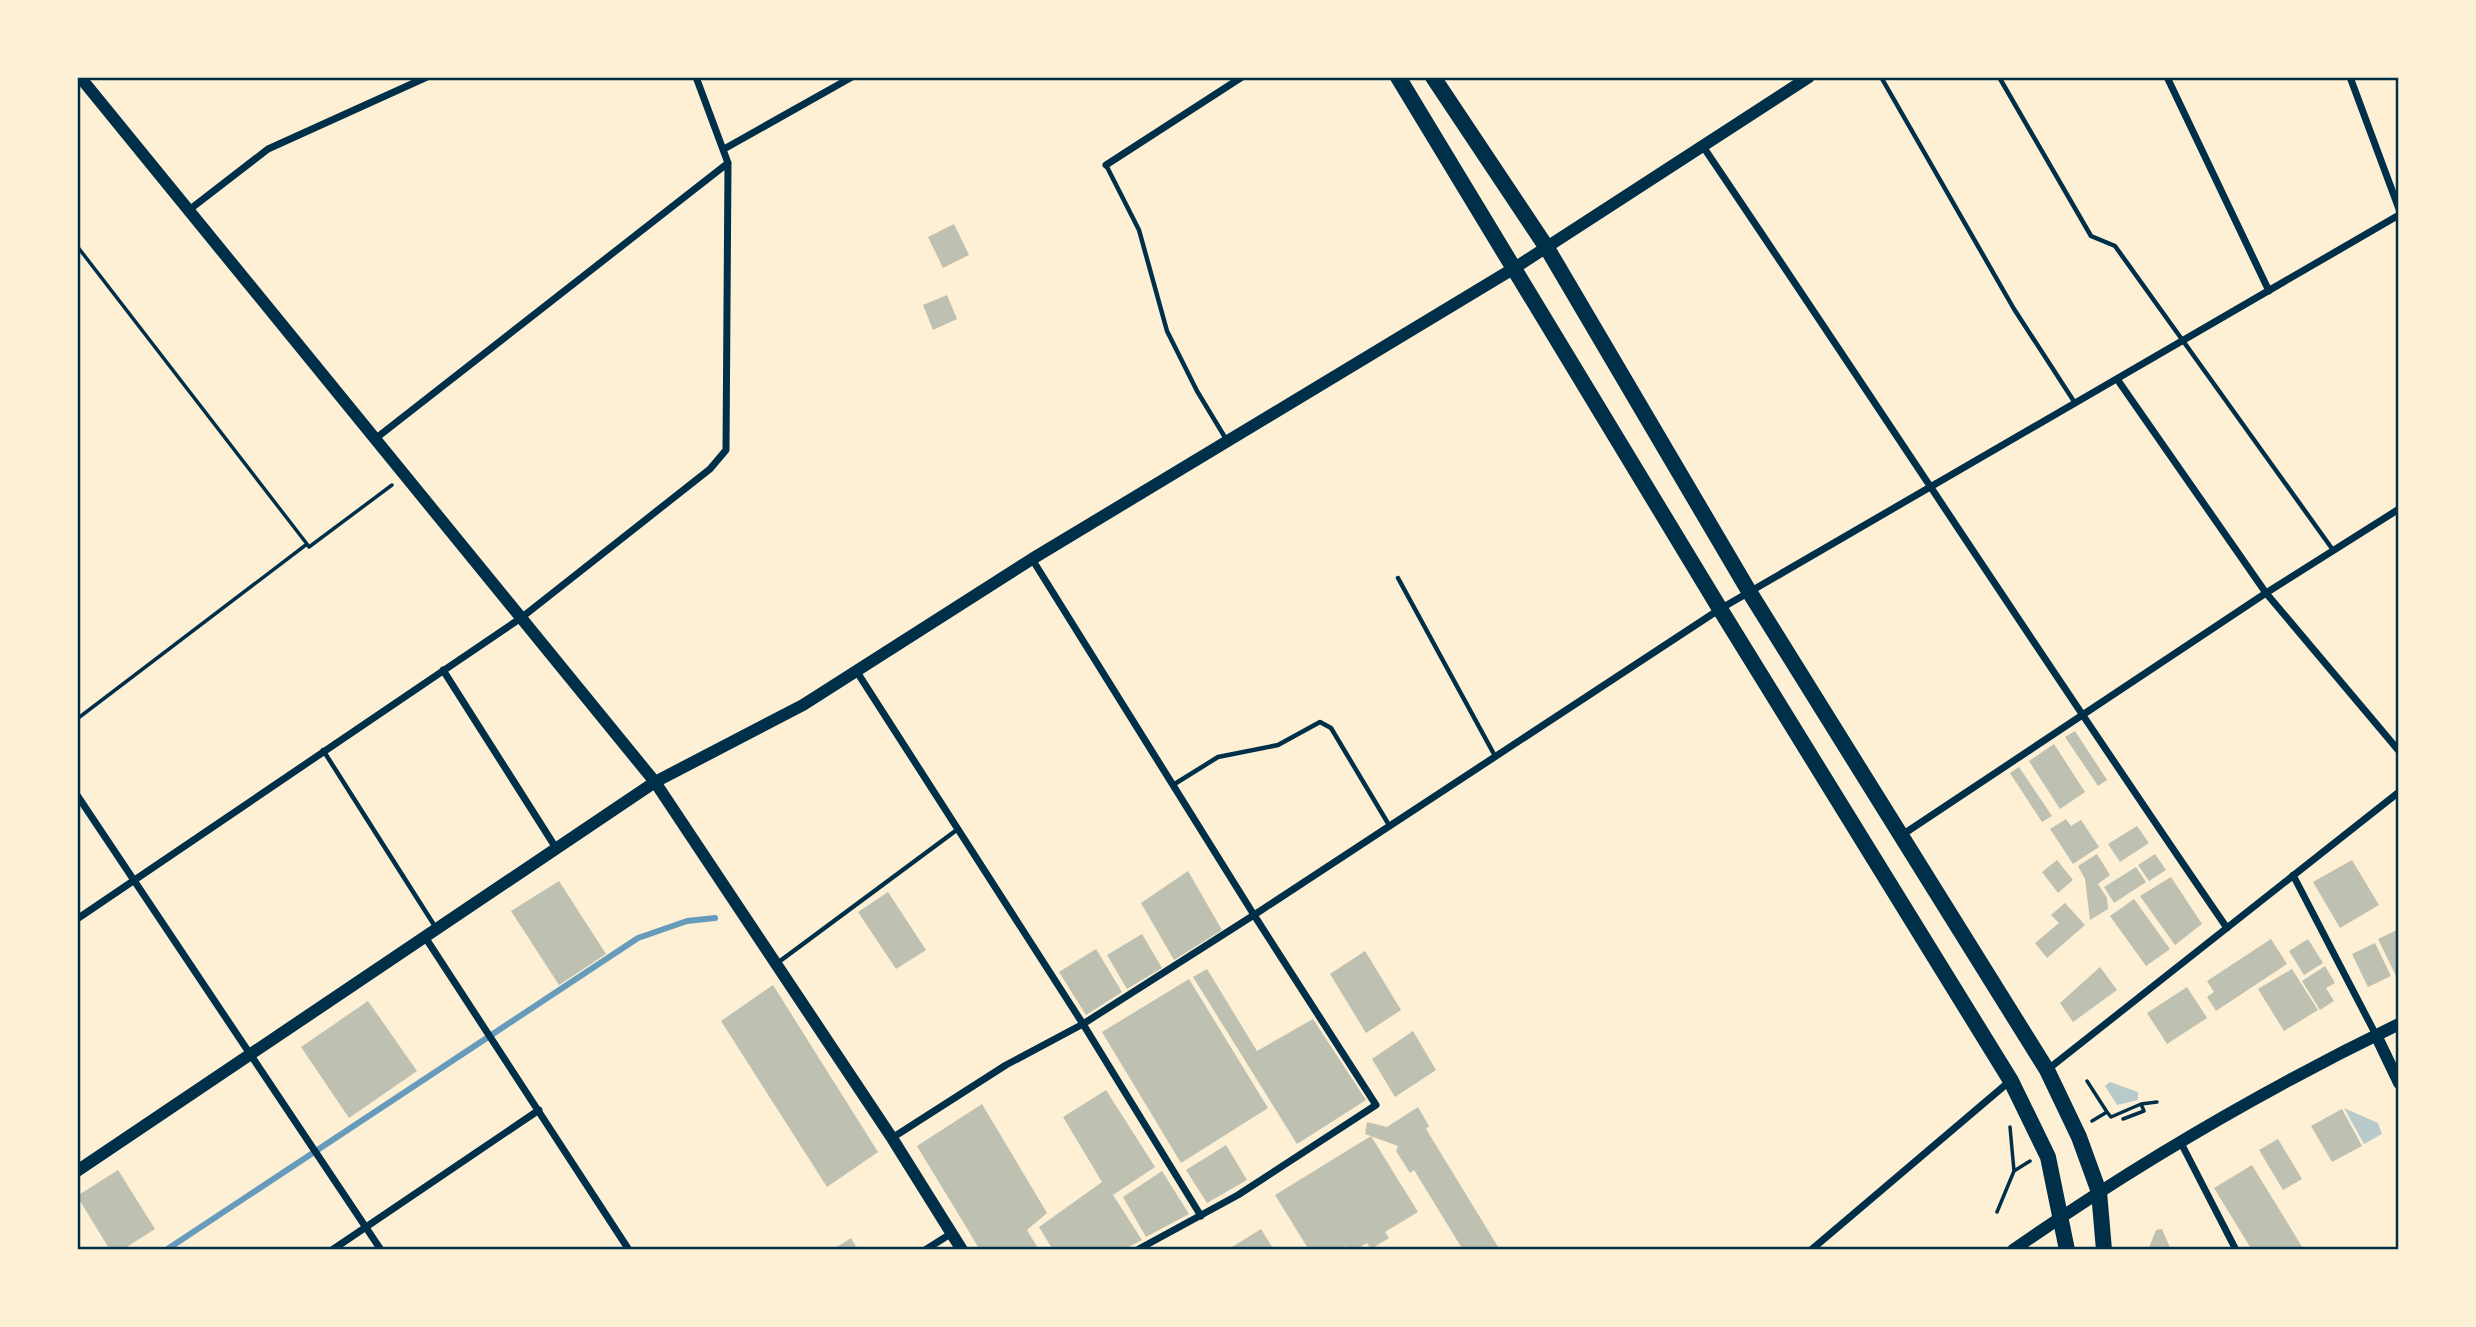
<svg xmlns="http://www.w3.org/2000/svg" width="2476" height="1327" font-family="Figtree,sans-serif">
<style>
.green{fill:#b9caca}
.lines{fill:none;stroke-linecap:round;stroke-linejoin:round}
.stream{stroke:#669bbc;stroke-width:6}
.building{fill:#bec0b2}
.path{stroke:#003049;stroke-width:3.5}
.service{stroke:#003049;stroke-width:4.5}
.minor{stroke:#003049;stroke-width:7}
.tertiary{stroke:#003049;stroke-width:12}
.trunk{stroke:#003049;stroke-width:16}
.neatline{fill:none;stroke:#003049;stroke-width:2.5}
</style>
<rect width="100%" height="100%" fill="#fdf0d5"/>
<path class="green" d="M 2110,1082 L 2138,1092 L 2138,1100 L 2117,1105 L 2105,1086 Z
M 2344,1108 L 2378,1123 L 2382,1134 L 2364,1144 Z"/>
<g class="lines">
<path class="stream" d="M 166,1250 L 638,938 L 687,921 L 715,918"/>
</g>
<path class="building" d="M 954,224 L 969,255 L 943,268 L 928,237 Z
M 947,295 L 957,319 L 933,330 L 923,305 Z
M 2075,731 L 2107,780 L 2098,786 L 2065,737 Z
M 2054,744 L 2085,792 L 2060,809 L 2029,761 Z
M 2019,767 L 2052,816 L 2042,822 L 2010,773 Z
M 2066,819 L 2071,826 L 2081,820 L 2099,847 L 2073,864 L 2050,829 Z
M 2137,826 L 2149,843 L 2120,862 L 2108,844 Z
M 2097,854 L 2110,875 L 2098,884 L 2107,898 L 2108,909 L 2090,920 L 2085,879 L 2078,866 Z
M 2155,854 L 2166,870 L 2149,881 L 2138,865 Z
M 2057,860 L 2073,880 L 2058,893 L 2042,872 Z
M 2352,860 L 2379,905 L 2340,928 L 2313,882 Z
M 2136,867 L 2146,882 L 2114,903 L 2104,887 Z
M 1188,871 L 1222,930 L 1174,960 L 1141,903 Z
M 2171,877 L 2202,924 L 2175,945 L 2140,896 Z
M 559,881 L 606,954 L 559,985 L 511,911 Z
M 888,892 L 926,950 L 896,969 L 858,912 Z
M 2134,899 L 2170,949 L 2146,966 L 2110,916 Z
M 2065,903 L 2085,925 L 2047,958 L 2035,943 L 2059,923 L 2051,915 Z
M 2399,929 L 2399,975 L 2396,976 L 2378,939 Z
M 1142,934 L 1162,968 L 1127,989 L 1107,955 Z
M 2271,939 L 2287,964 L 2216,1011 L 2207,997 L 2214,992 L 2207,981 Z
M 2308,939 L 2323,963 L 2304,975 L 2289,951 Z
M 2375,943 L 2391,976 L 2368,987 L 2352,954 Z
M 1096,949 L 1122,992 L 1086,1015 L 1059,972 Z
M 1365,951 L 1401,1010 L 1366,1033 L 1330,974 Z
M 2325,966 L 2335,983 L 2326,988 L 2334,1001 L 2320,1010 L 2302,981 Z
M 2100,967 L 2117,990 L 2073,1022 L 2060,1003 Z
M 1207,969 L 1257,1051 L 1313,1019 L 1366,1100 L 1297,1144 L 1193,977 Z
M 2292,969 L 2318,1010 L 2284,1031 L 2258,989 Z
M 1189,979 L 1268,1108 L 1181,1163 L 1102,1032 Z
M 773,985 L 878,1152 L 827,1187 L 721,1021 Z
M 2187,987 L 2207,1018 L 2167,1044 L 2147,1013 Z
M 368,1001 L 417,1071 L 349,1118 L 301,1047 Z
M 1413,1031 L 1436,1070 L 1395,1097 L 1372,1059 Z
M 1106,1090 L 1155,1167 L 1113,1195 L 1142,1240 L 1123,1250 L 1053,1250 L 1039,1227 L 1102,1182 L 1063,1117 Z
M 982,1104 L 1047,1213 L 1027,1230 L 1039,1250 L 980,1250 L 917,1146 Z
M 1418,1107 L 1429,1126 L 1426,1129 L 1500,1250 L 1463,1250 L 1414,1170 L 1410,1173 L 1396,1151 L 1398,1146 L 1365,1134 L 1367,1122 L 1387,1127 Z
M 2342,1109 L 2362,1146 L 2332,1162 L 2311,1126 Z
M 1371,1136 L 1418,1212 L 1385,1232 L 1389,1238 L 1371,1249 L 1367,1243 L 1355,1250 L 1349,1250 L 1346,1246 L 1339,1250 L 1309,1250 L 1275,1195 Z
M 2278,1139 L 2302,1179 L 2283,1190 L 2259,1150 Z
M 1226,1145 L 1247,1180 L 1207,1203 L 1186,1170 Z
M 2252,1165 L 2304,1250 L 2252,1250 L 2214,1188 Z
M 118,1170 L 155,1229 L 122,1250 L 110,1250 L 77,1196 Z
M 1162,1171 L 1189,1214 L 1146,1237 L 1123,1197 Z
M 1261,1229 L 1274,1250 L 1233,1250 L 1232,1247 Z
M 2162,1229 L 2171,1250 L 2148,1250 L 2156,1230 Z
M 851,1238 L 858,1250 L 832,1250 Z"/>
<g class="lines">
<path class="path" d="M 77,246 L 307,544
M 77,719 L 307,544 L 309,547 L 392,485
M 2087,1081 L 2107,1112
M 2123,1119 L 2144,1111 L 2141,1104
M 2092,1121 L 2107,1112 L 2111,1117 L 2141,1104 L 2157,1102
M 2014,1171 L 2030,1161
M 1997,1212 L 2014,1171 L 2010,1127"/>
<path class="service" d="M 1881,77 L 2014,309 L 2075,403
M 1999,77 L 2091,236 L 2115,246 L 2333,550
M 1106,165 L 1139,230 L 1167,331 L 1197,391 L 1226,439
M 1398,578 L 1495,756
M 323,750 L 436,928
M 1173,785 L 1218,757 L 1278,745 L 1320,722 L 1331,728 L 1389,825
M 776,964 L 958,829"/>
<path class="minor" d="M 2167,77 L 2269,291
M 2350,77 L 2399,209
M 1702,145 C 1878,405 2049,669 2227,928
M 724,149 L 852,77
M 1106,165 L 1242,77
M 189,210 L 268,149 L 427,77
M 2117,379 L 2266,593 L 2399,751
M 375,439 L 728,163
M 443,670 L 556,848
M 857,672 L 1083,1024 L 1201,1216
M 77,795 L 381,1250
M 1902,835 L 2266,593 L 2399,509
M 2293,875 L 2376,1035
M 77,919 L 521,618 L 710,469 L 726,450 L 728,163 L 696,77
M 425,937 L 629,1250
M 2047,1070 L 2399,792
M 892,1138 L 1006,1065 L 1083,1024 L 1254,915 L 1032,559
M 2181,1143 L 2236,1250
M 332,1250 L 539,1110
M 925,1250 L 952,1233
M 1137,1250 L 1238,1195 L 1376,1105 L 1254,915 L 1720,609 L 2399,215
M 1811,1250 L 2010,1081"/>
<path class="tertiary" d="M 80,77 L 655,782 L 892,1138 L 962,1250
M 2376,1035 L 2399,1083
M 77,1171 L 655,782 L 803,705 L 1032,559 L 1516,267 L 1809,77
M 2013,1250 C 2135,1165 2265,1089 2399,1024"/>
<path class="trunk" d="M 1398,77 L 1720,609 L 2011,1081 L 2048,1157 L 2067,1250
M 1433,77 L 1547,248 L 1750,593 L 2047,1070 L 2079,1137 L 2099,1192 L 2104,1250"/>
</g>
<rect width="2476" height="1327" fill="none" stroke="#fdf0d5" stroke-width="158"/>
<rect x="79" y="79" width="2318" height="1169" class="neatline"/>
</svg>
